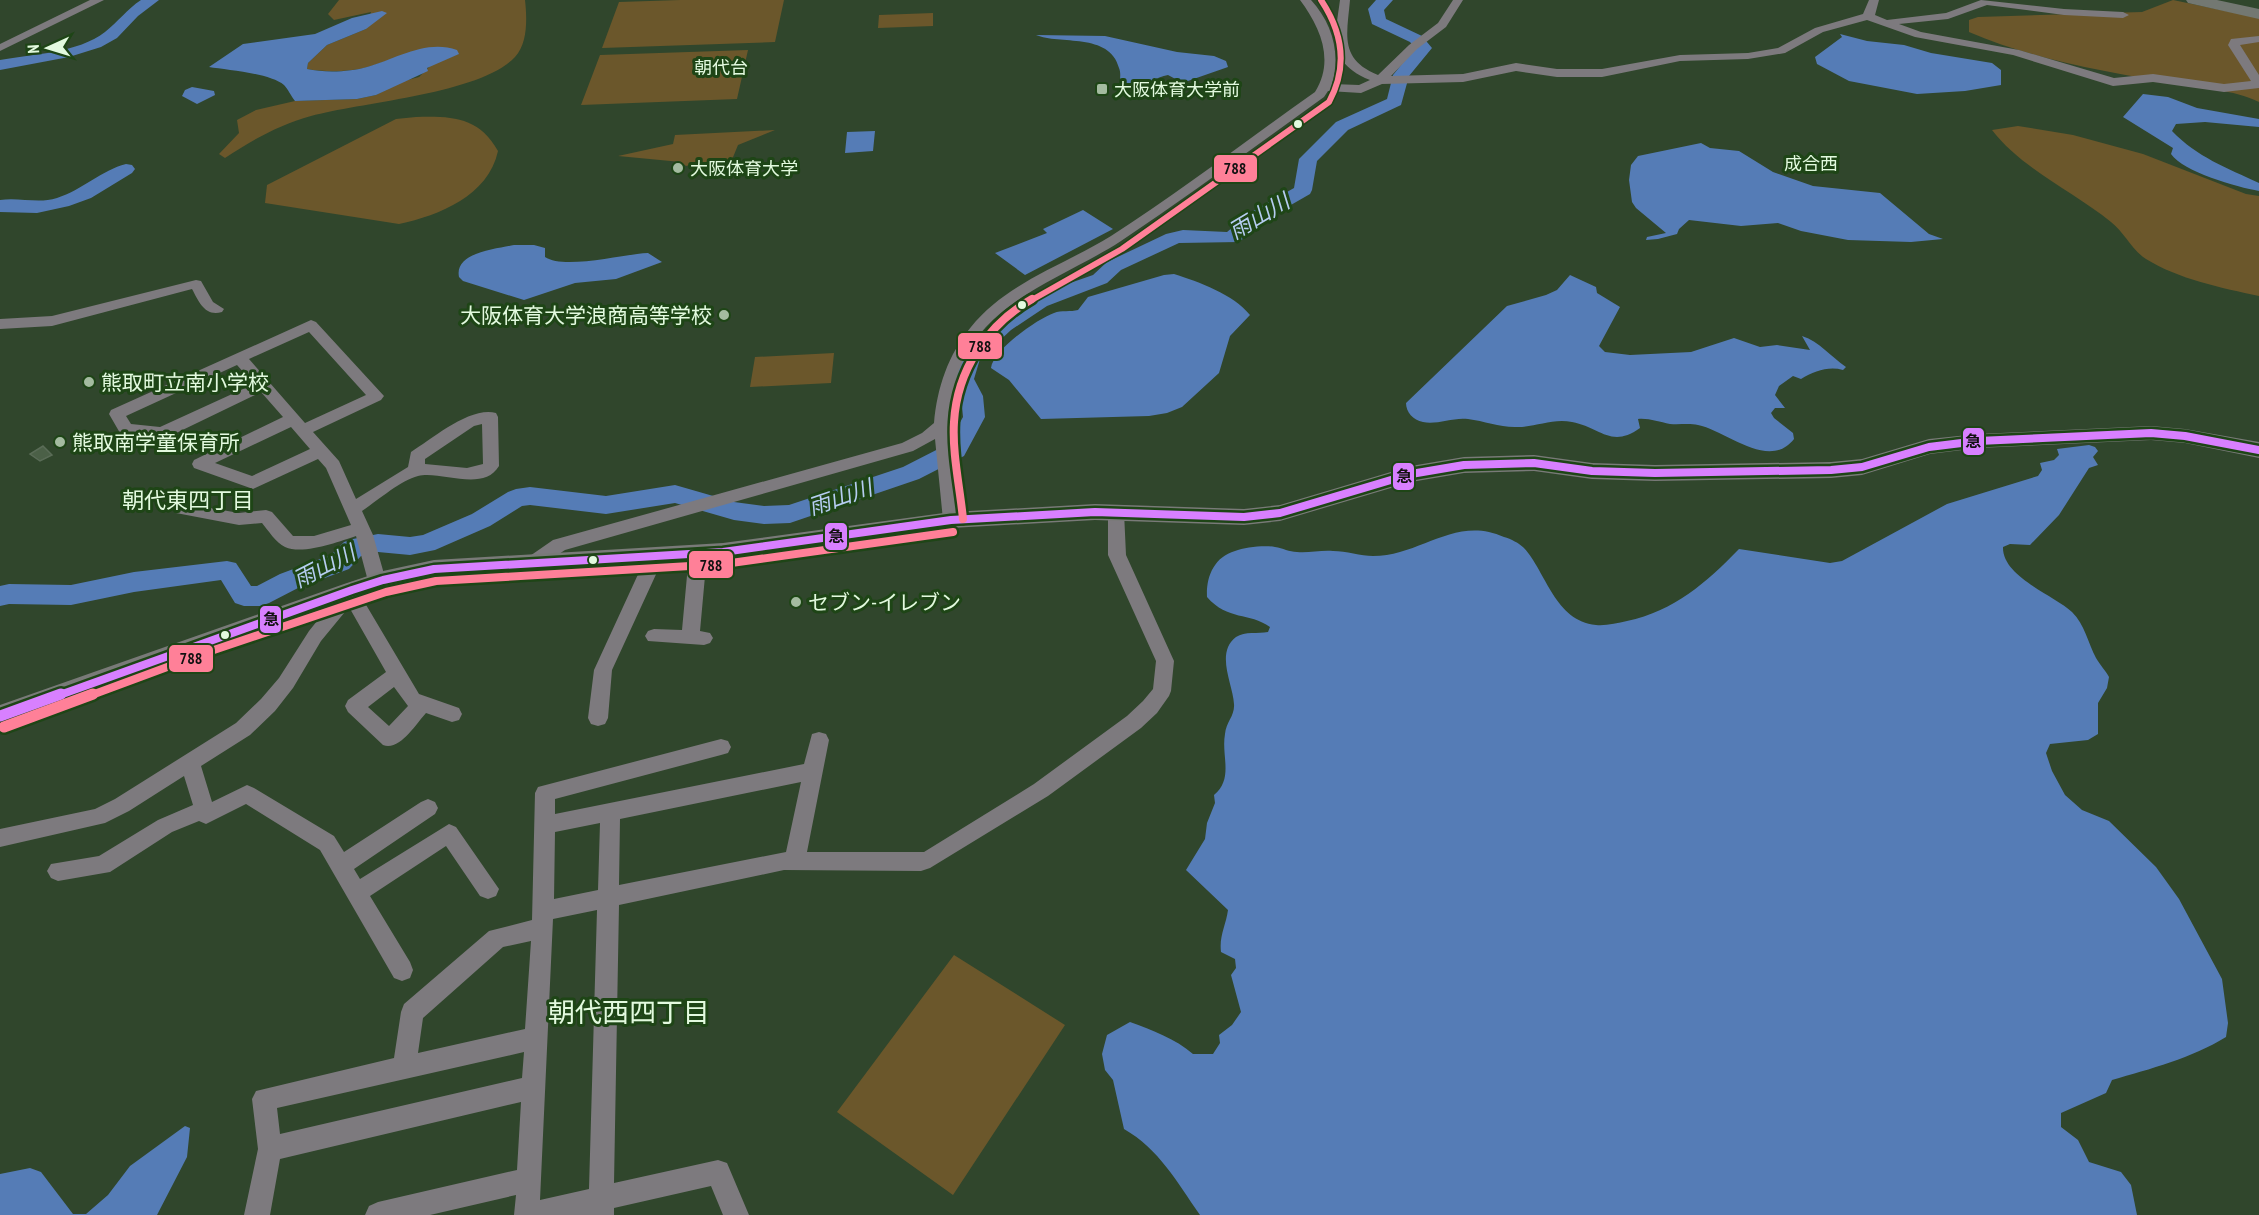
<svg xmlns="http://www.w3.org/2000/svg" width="2259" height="1215" font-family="'PT Sans Narrow','Noto Sans JP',sans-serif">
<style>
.green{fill:#6b572b}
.water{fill:#557cb6}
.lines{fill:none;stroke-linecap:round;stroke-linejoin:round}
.river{fill:#557cb6;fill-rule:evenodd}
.building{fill:#4b6047;stroke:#5a6c57;stroke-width:1.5}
.minor{fill:#7d7a7e;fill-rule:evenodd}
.major{fill:#797a78;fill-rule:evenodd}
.highway{fill:#737872;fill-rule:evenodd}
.bus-1-far1-casing{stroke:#1e4516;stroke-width:13}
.bus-1-casing{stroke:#1e4516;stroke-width:16}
.bus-2-far2-casing{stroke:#1e4516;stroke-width:9}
.bus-2-far1-casing{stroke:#1e4516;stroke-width:13}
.bus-2-casing{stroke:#1e4516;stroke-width:16}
.bus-1-far1{stroke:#d880ff;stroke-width:8}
.bus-1{stroke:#d880ff;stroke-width:11}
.bus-2-far2{stroke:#ff8098;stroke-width:6}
.bus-2-far1{stroke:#ff8098;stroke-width:8}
.bus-2{stroke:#ff8098;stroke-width:11}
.poi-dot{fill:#a4bba0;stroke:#1e4516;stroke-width:2}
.bus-dot{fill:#e3fadf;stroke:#1e4516;stroke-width:2}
.labels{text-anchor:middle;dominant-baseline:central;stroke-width:6;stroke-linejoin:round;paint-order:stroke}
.far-neighbourhood-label{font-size:18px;fill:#e3fadf;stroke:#1e4516}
.far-poi-label{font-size:18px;fill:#e3fadf;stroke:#1e4516;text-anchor:start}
.poi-label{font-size:21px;fill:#e3fadf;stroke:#1e4516;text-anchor:start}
.water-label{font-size:22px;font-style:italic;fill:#b6cdf1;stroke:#1e4516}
.neighbourhood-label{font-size:22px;fill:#e3fadf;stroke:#1e4516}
.near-neighbourhood-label{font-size:27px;fill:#e3fadf;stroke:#1e4516}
.line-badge{stroke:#1e4516;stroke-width:2}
.pale-badge-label{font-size:16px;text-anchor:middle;font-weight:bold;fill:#111}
</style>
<rect width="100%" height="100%" fill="#30462c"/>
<path class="green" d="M 339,0 L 525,0 C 527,18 528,43 515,57 C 480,94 361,102 311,116 C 279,125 252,140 225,158 L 219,154 L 239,133 L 237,120 L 256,110 L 295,101 L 357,99 L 376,95 L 400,82 L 419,77 L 431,65 L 458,54 C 436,37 390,62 364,68 C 347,72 324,72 307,69 L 308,63 L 327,45 L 366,29 L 371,12 L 334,20 L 328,14 Z
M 680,0 L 784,0 L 775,42 L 602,48 L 619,2 Z
M 2173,0 L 2259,18 L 2259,102 C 2233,89 2202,89 2174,84 C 2104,71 2034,60 1969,32 L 1969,20 L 1978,17 L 2142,12 Z
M 933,13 L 933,26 L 878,28 L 879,15 Z
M 748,50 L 737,99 L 581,105 L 600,55 Z
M 416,117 C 452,116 479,117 498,151 C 488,196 440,215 399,224 L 265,203 L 267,185 L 396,119 Z
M 2018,126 L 2073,135 L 2143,154 L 2246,194 L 2259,196 L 2259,296 C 2222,288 2178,279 2146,259 C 2132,250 2124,232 2111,222 C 2073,191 2022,169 1992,130 Z
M 775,130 L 738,145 L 729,167 L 693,164 L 686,166 L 681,162 L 618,156 L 673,144 L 675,135 Z
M 834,353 L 831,383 L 750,387 L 755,357 Z
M 954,955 L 1065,1025 L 953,1195 L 837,1112 Z"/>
<path class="water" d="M 382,11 L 387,13 L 366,29 L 327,45 L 308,63 L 307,69 C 325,73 350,72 367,67 C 396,59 426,39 457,50 L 459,54 L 427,68 L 428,71 L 376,95 L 357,99 L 295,101 C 291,96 288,89 284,85 C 270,73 227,70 209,67 L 243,44 L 315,34 L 352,18 Z
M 1840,34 L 1867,41 L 1904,45 L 1931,53 L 1992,63 L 2001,70 L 2001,85 L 1965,91 L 1917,94 L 1849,81 L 1817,64 L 1815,57 L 1842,37 Z
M 1036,35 L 1105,36 L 1177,52 L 1214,56 L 1226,61 L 1228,67 L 1185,82 L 1181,82 L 1168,75 C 1153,77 1132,97 1120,82 C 1120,77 1121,73 1119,68 C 1110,32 1059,45 1036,35 Z
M 192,87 L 214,91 L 215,95 L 197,104 L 182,96 L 185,90 Z
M 2143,94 L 2168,97 L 2197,108 L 2259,119 L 2259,127 L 2205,122 L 2176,124 L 2172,131 C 2197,157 2227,168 2259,183 L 2259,191 C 2237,187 2183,172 2171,154 L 2173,148 L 2123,117 Z
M 875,131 L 873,151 L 845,153 L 847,132 Z
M 1701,143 L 1710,148 L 1739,151 L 1773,172 L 1813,186 L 1880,193 L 1929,234 L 1943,239 L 1911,242 L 1848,240 L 1801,231 L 1778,223 L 1741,226 L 1689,220 L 1679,229 L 1677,234 L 1658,239 L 1646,240 L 1647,237 L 1666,233 L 1636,208 L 1632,202 L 1629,180 L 1631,165 L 1638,156 Z
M 1083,210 L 1113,229 L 1025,275 L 995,253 L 1047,233 L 1043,229 Z
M 514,245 L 534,245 L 545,248 L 545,257 C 564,270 624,254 648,253 L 662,262 L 616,279 L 575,283 L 524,300 L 463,281 L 459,277 C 454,252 497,249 514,245 Z
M 1174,274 C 1199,282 1233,294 1250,315 L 1230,336 L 1219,373 L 1182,407 L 1167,413 L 1149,416 L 1041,419 L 1009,380 L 991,368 C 993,350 1037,319 1054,313 C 1061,310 1071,312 1078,310 L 1088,297 L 1164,275 Z
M 1570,275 L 1596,287 L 1597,293 L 1620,307 L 1599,346 L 1605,352 L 1630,355 L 1691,352 L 1734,338 L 1760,347 L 1777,345 L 1810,350 L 1802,336 C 1820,342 1830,356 1846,367 L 1843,370 C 1829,366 1814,371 1801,379 L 1793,376 L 1779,386 L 1775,395 L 1785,408 L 1775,408 L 1771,413 L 1774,418 L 1793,433 L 1794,439 C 1769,471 1727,431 1698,425 C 1689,423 1679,425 1670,424 C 1659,422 1649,418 1638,419 L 1640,428 C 1611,449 1600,427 1572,422 C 1553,418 1536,427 1518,427 C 1501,428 1485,421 1468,419 C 1453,417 1437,425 1423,422 C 1413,420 1406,412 1406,403 L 1507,306 L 1546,295 L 1557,290 Z
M 2089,445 L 2095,447 L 2098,451 L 2093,457 L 2098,465 L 2089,468 L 2059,515 L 2030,545 L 2010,544 L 2003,547 C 2002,577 2054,595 2072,612 C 2085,625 2088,643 2096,658 C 2100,665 2106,671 2109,677 L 2107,688 L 2098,703 L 2098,734 L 2088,740 L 2050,744 L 2046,753 L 2052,771 L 2065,795 L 2082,810 L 2109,821 L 2156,867 L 2179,899 L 2222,979 L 2228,1023 L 2226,1037 C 2192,1058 2150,1069 2112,1080 L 2106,1093 L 2061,1113 L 2061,1127 L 2078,1140 L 2089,1162 L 2121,1172 L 2131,1185 L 2137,1215 L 1200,1215 C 1177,1182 1159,1149 1124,1129 L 1113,1080 L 1105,1070 L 1102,1054 L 1107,1035 L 1130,1022 C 1152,1030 1176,1039 1193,1054 L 1213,1054 L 1220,1043 L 1219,1035 L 1232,1025 L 1241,1012 L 1231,975 L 1236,968 L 1235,959 L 1221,952 C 1219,936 1226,925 1228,910 L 1186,870 L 1205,839 L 1207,823 L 1215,803 L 1214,795 C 1234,778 1221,756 1225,734 C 1226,722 1235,716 1234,704 C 1233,684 1215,653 1236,637 C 1245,631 1258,634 1268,632 L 1270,627 C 1249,612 1228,621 1207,597 C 1206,577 1214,557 1235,551 C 1245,547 1265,545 1275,547 C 1283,548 1289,552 1297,552 C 1309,553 1321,550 1333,551 C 1346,551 1361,556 1373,556 C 1421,556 1455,515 1504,537 C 1511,539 1519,543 1524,548 C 1546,572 1555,621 1596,625 C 1606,626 1617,623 1627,621 C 1674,611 1706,583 1739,549 L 1830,563 L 1842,561 L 1947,504 L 2038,476 L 2042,470 L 2040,463 L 2054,460 L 2059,455 L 2057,449 Z
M 185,1126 L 190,1128 L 187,1157 L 157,1215 L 0,1215 L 0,1174 L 30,1168 L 41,1172 L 73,1214 L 86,1214 L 108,1195 L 130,1166 Z"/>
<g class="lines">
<path class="river" d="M 141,0 L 159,0 L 138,16 L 117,38 L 101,47 L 69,57 L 0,70 L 0,60 C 33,54 78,53 105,32 C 118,22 127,9 141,0 Z
M 1376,0 L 1393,0 L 1384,10 L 1386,19 L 1422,36 L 1432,48 L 1409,76 L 1401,105 L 1348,130 L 1317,161 L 1312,190 L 1310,194 L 1265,220 L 1239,242 L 1179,243 L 1121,270 L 1107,283 L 1047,306 L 1011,330 L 980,359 L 974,379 L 983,396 L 985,417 L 964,456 L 919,479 L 790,523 L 764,524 L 734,520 L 675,503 L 606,514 L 530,505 L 522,506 L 490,526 L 435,550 L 410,555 L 378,552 L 361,556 L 349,569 L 298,588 L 269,603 L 260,606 L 244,606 L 235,603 L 221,580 L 134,592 L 71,605 L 9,604 L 0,606 L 0,586 L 9,584 L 71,585 L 134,572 L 227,561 L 236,563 L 251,586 L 257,586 L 280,574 L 331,555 L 344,542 L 353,539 L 378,534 L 410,537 L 423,535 L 472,514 L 508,492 L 516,489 L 530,487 L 606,496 L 675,485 L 734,502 L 764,506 L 789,505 L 903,467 L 948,444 L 963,417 L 961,396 L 952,379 L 962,351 L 997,320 L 1033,296 L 1093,275 L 1107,262 L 1166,234 L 1183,230 L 1227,232 L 1251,212 L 1294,188 L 1299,159 L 1336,122 L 1387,99 L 1393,75 L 1415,48 L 1410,42 L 1372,24 L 1368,9 Z
M 126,164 L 132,165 L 135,169 L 132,173 L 91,198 L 69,206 L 37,213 L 0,212 L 0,200 C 19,197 38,204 57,198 C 82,190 102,170 126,164 Z"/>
</g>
<path class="building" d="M 43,446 L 52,455 L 40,461 L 30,454 Z"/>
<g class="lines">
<path class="minor" d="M 90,0 L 104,0 L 0,51 L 0,44 Z
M 1300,0 L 1311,0 C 1332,23 1341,53 1332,84 L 1359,85 L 1370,80 C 1327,62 1335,38 1340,0 L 1350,0 C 1347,35 1339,59 1378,75 L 1409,45 L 1438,23 L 1453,0 L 1463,0 L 1446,27 L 1417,49 L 1391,76 L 1463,74 L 1516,63 L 1557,69 L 1602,69 L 1680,55 L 1748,53 L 1778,48 L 1815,28 L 1863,14 L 1869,0 L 1879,0 L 1875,15 L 1887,20 L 1946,13 L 1981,0 L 2064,9 L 2123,12 L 2129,15 L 2123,18 L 2064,15 L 1987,5 L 1948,19 L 1899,24 L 1921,32 L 2019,50 L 2114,78 L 2153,74 L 2224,84 L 2251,81 L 2228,45 L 2231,39 L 2259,36 L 2259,42 L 2240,45 L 2259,75 L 2259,88 L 2224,92 L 2153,82 L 2113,86 L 2013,55 L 1915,37 L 1867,20 L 1823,32 L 1785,53 L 1748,59 L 1680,61 L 1602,77 L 1557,77 L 1516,71 L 1463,82 L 1382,84 L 1361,93 L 1328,91 L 1324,97 C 1257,145 1190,195 1121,241 C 1066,277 991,298 962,363 C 941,413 954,469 959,520 L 957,524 L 951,526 L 945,524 L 943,520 L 935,439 L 913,451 L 565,550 C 554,557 540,572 527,568 L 524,563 L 527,558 L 553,540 L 902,443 L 922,433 L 934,423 C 937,388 948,355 971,327 C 1006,283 1064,265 1111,236 C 1181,191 1247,140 1315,92 C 1335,60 1320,27 1300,0 Z
M 196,280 L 201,281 L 213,302 L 224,309 L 222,312 C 205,317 199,302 192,289 L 52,326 L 0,329 L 0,319 L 52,316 Z
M 311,320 L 316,322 L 384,396 L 381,400 L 313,432 L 339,461 L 356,499 L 408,467 L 411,452 C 432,439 470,406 496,413 L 498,417 L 499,466 C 483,493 440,470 418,476 C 401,480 377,501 362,511 L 373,535 L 386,581 L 383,586 L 377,588 L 371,586 L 368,581 L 356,536 C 338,542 303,555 285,547 C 276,543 268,530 262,523 L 239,525 L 176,513 L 174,509 L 176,505 L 182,503 L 239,513 L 266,510 L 272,512 L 293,536 L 314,536 L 351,525 L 326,468 L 318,459 L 253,489 L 194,468 L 192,464 L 194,460 L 283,417 L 261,392 L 168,437 L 162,439 L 120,433 L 109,414 L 111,410 ZM 309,332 L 366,395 L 305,423 L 249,359 ZM 237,365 L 254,384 L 160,427 L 131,424 L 126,416 ZM 482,424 L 483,464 L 467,468 L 425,464 L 425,459 L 474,426 ZM 291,427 L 310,449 L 252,476 L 215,463 Z
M 1116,506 L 1122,508 L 1124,512 L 1126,555 L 1174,661 L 1171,691 L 1169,696 L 1157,713 L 1141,728 L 1048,796 L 930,868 L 921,871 L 784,870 L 619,905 L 614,1183 L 718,1160 L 727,1163 L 749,1215 L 723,1215 L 711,1186 L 614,1208 L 614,1215 L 514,1215 L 516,1195 L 430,1215 L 365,1215 L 369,1206 L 378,1202 L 517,1170 L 521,1102 L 280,1159 L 270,1215 L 244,1215 L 258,1149 L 252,1099 L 256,1091 L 394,1058 L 401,1012 L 404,1004 L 489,931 L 532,920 L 535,793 L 538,787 L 721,739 L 728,741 L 731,747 L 728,753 L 721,755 L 555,799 L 555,814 L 804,764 L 812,734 L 819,732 L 826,734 L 829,740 L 807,852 L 924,852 L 1034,784 L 1127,716 L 1143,701 L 1153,689 L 1156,661 L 1108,555 L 1108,512 L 1110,508 ZM 801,782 L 786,852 L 619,885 L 620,819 ZM 600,823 L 598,890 L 554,899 L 555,832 ZM 597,910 L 589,1189 L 540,1200 L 553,919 ZM 531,941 L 525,1029 L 418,1053 L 423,1018 L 503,947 ZM 524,1052 L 522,1078 L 280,1134 L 277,1108 Z
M 698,547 L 704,549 L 707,554 L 700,631 L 710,633 L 713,638 L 710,643 L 704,645 L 648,641 L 645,636 L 648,631 L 654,629 L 682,630 L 689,554 L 692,549 Z
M 655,550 L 661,552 L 664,557 L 612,670 L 608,718 L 605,724 L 598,726 L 591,724 L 588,718 L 594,670 L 646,557 L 649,552 Z
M 352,583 L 358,585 L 361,590 L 359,593 L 419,694 L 459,708 L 462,714 L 459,720 L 452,722 L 426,713 C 415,725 400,751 383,745 L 348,712 L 345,706 L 348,700 L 386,672 L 349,607 L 321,641 L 293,688 L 275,711 L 250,735 L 201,766 L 212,802 L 247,785 L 254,788 L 334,836 L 344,852 L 421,802 L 428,799 L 435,802 L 438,808 L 435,814 L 354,869 L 360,879 L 449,824 L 456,827 L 499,889 L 496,896 L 488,899 L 480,896 L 446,846 L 370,896 L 410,962 L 413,970 L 410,978 L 402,981 L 394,978 L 320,850 L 246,804 L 206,824 L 199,821 L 172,832 L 110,872 L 58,881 L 51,878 L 47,871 L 51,864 L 99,856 L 158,820 L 193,805 L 184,776 L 129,811 L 105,823 L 0,847 L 0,829 L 95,809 L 115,799 L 236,723 L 261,699 L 279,678 L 309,631 L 346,585 ZM 394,687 L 408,706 L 389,726 L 368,707 Z"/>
<path class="major" d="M 2151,426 L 2185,429 L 2259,442 L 2259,458 L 2185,443 L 2151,440 L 1978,448 L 1930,454 L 1862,475 L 1831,478 L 1655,481 L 1592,479 L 1534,471 L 1464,473 L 1411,482 L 1280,521 L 1244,525 L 1095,520 L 951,528 L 723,561 L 434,578 L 360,596 L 0,727 L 0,705 L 344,584 L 383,571 L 434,560 L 723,543 L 951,512 L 1095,504 L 1244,509 L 1280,505 L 1411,466 L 1464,457 L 1534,455 L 1592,463 L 1655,465 L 1831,462 L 1862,459 L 1929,439 L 1978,434 Z"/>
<path class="highway" d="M 2186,0 L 2217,0 L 2259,9 L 2259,19 L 2188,3 Z"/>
<g class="bus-1-far1-casing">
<path id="bus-1-far1" d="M 57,696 L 352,590 L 383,580 L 434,569 L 723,552 L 951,520 L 1095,512 L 1244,517 L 1280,513 L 1411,474 L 1464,465 L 1534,463 L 1592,471 L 1655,473 L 1831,470 L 1862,467 L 1929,447 L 1978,441 L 2151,433 L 2185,436 L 2259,450"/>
</g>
<g class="bus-1-casing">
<path id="bus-1" d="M 0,716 L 61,694"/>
</g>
<g class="bus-2-far2-casing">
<path id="bus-2-far2" d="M 1030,301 L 1122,249 L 1329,102 C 1348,67 1343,33 1321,0"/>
</g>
<g class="bus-2-far1-casing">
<path id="bus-2-far1" d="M 963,519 C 960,488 952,453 954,422 C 957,370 987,325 1032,299
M 89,696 L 205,653 L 386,592 L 436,581 L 724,564 L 953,532"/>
</g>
<g class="bus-2-casing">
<path id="bus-2" d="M 4,727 L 93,694"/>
</g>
<use href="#bus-1-far1" class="bus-1-far1"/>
<use href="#bus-1" class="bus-1"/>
<use href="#bus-2-far2" class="bus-2-far2"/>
<use href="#bus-2-far1" class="bus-2-far1"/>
<use href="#bus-2" class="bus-2"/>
</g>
<g class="poi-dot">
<rect x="1096" y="83" width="12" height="12" rx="3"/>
<circle cx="678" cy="168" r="6"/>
<circle cx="724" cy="315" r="6"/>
<circle cx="89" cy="382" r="6"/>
<circle cx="60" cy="442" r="6"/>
<circle cx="796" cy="602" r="6"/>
</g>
<g class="bus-dot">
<circle cx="1298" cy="124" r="5"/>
<circle cx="1022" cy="305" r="5"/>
<circle cx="593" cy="560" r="5"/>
<circle cx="225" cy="635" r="5"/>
</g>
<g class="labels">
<g class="far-neighbourhood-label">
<text x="721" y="67">朝代台</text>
<text x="1811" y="163">成合西</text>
</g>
<g class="far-poi-label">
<text x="1114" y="89">大阪体育大学前</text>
<text x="690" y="168">大阪体育大学</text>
</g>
<g class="poi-label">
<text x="712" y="315" text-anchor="end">大阪体育大学浪商高等学校</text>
<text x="101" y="382">熊取町立南小学校</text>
<text x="72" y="442">熊取南学童保育所</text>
<text x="808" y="602">セブン-イレブン</text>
</g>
<g class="water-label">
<text transform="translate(1259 216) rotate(-31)">雨山川</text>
<text transform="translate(840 497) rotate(-19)">雨山川</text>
<text transform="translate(324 566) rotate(-27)">雨山川</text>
</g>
<g class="neighbourhood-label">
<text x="188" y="500">朝代東四丁目</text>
</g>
<g class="near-neighbourhood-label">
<text x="629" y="1012">朝代西四丁目</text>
</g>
</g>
<g class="line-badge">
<rect x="1213" y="154" width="45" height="29" rx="6" fill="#ff8098"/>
<rect x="957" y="332" width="46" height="28" rx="6" fill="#ff8098"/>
<rect x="1962" y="427" width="23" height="29" rx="6" fill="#d880ff"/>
<rect x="1392" y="462" width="23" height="29" rx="6" fill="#d880ff"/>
<rect x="824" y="522" width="24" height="29" rx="6" fill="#d880ff"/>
<rect x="688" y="550" width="46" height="29" rx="6" fill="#ff8098"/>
<rect x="259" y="605" width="23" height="29" rx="6" fill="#d880ff"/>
<rect x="168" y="644" width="46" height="29" rx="6" fill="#ff8098"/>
</g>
<g class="pale-badge-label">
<text x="1235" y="174">788</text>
<text x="980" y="352">788</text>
<text x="1973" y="447">急</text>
<text x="1404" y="482">急</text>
<text x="836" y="542">急</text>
<text x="711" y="571">788</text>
<text x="271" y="625">急</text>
<text x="191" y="664">788</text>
</g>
<g transform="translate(48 48) rotate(266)" stroke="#1e4516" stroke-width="4.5" paint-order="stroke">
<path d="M0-4.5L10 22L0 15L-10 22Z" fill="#e3fadf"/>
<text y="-9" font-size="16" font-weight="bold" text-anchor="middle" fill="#e3fadf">N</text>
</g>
</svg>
